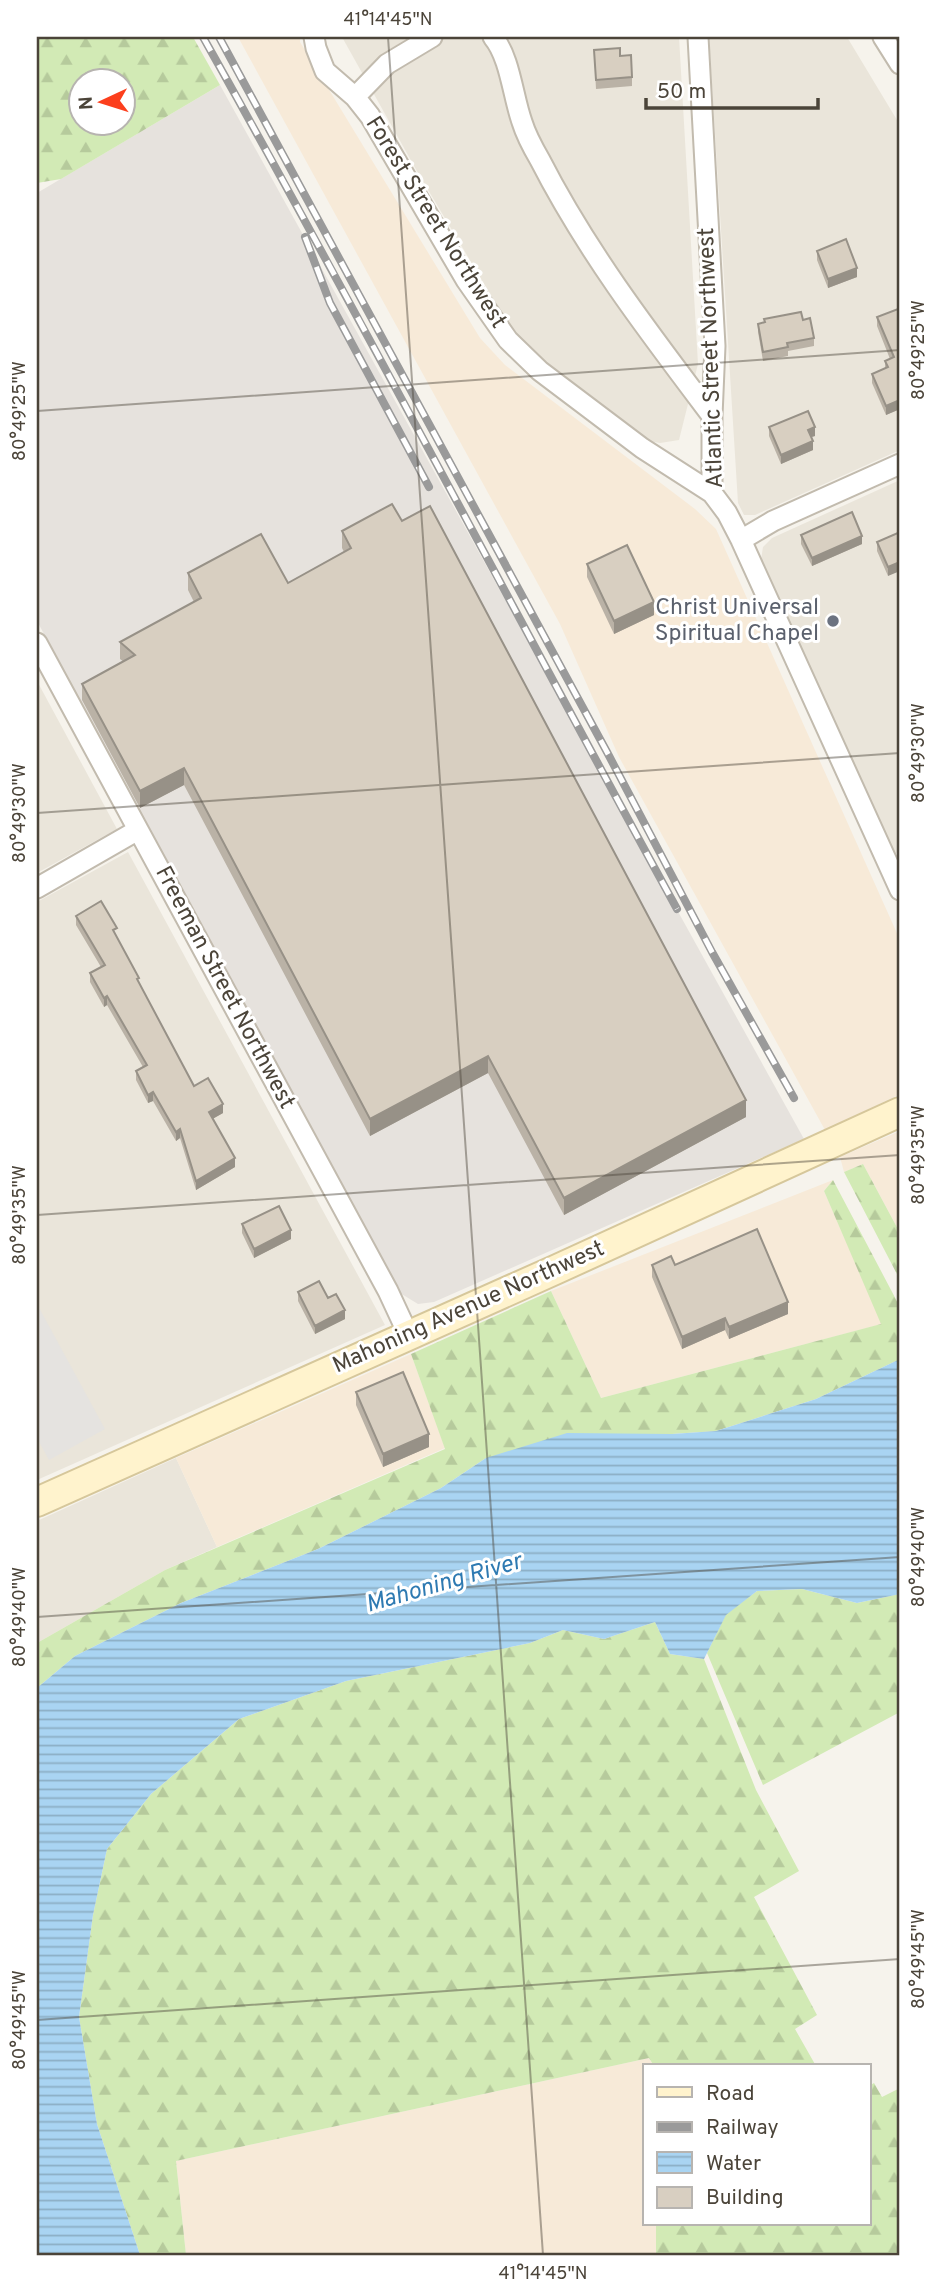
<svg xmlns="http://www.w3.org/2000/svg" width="937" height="2292" font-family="Overpass,sans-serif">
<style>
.residential{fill:#eae5da}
.commercial{fill:#f7ead8}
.industrial{fill:#e6e2dd}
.forest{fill:url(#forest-firs);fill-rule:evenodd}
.parking{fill:#e5e3e0}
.water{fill:url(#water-rules)}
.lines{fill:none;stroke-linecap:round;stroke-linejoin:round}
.street-casing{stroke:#c2bbae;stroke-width:23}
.secondary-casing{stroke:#d6c79b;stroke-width:32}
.street{stroke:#fff;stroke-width:19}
.secondary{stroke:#fff3cd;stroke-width:28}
.rail-casing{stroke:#9a9a9a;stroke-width:8}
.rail{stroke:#fff;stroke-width:5;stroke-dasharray:16;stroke-linecap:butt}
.wall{fill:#bab2a6}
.shaded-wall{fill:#979187}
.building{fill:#d8cfc1;stroke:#979187;stroke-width:2}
.ticks{fill:none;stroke:#4b4439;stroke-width:2;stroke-opacity:0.45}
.worship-dot{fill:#6b7280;stroke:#fff;stroke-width:2.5}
.labels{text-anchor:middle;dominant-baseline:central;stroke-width:6;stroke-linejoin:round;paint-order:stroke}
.street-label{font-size:23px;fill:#4b4439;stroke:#fff}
.worship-label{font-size:23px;fill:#5b616d;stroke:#fff;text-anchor:end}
.water-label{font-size:24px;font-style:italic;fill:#2e7ab2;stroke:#fff}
.neatline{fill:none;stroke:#4b4439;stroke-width:2.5}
.ticks-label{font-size:18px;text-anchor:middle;fill:#4b4439}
</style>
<defs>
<pattern id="forest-firs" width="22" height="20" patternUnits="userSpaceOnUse" patternTransform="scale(1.75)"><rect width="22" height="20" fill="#d2eab5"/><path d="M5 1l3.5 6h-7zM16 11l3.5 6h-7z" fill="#b6ca9c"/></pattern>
<pattern id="water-rules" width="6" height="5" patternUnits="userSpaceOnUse" patternTransform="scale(1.75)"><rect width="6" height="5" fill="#a9d4f2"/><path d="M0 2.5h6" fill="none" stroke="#8caec5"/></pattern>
</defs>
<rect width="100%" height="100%" fill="#f6f3ec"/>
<path class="residential" d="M 342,37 L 679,37 L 698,364 L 679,440 L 660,443 L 649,441 L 546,364 L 508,324 L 418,173 Z
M 709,37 L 847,37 L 900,125 L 900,450 L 755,515 L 744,515 L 738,503 Z
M 900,480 L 900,852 L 893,855 L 761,560 L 763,547 L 772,538 Z
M 37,681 L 117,829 L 37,873 Z
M 128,852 L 385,1325 L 37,1480 L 37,902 Z
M 176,1458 L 217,1547 L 165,1570 L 37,1643 L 37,1521 Z"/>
<path class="commercial" d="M 238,37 L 300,37 L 300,42 L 480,338 L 505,365 L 695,509 L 716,529 L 900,940 L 900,1094 L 825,1130 L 619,757 L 560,624 Z
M 900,1131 L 900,1233 L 863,1164 L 844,1172 L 840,1157 Z
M 833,1180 L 824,1191 L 882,1324 L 601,1398 L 551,1291 Z
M 411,1354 L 445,1448 L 217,1547 L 176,1458 Z
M 649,2058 L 654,2066 L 645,2066 L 645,2224 L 656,2224 L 656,2255 L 186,2255 L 176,2161 Z"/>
<path class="industrial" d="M 220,85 L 804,1139 L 434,1302 L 418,1304 L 400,1293 L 37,621 L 37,193 Z"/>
<path class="forest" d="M 37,37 L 193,37 L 220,85 L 61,179 L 37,183 ZM 80,80 L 122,80 L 122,122 L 80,122 Z
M 863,1164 L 900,1233 L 900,1280 L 844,1172 Z
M 833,1180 L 900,1307 L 900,1359 L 816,1399 L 716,1431 L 672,1434 L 486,1458 L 441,1488 L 318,1549 L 181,1603 L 75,1656 L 37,1688 L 37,1643 L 165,1570 L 445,1449 L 411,1354 L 551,1291 L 601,1398 L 881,1324 L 824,1191 Z
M 802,1589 L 857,1603 L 900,1594 L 900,1712 L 763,1785 L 707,1653 L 726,1614 L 757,1591 Z
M 655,1622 L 670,1654 L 704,1659 L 756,1790 L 799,1871 L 754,1897 L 817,2015 L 795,2029 L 816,2066 L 654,2066 L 649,2058 L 176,2161 L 186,2255 L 140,2255 L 97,2124 L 79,2017 L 93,1915 L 107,1849 L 151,1794 L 239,1719 L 346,1681 L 530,1643 L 563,1630 L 604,1639 Z
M 874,2083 L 882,2097 L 900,2088 L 900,2255 L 656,2255 L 656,2224 L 869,2224 L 869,2086 Z"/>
<path class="parking" d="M 37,1304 L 105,1429 L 49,1460 L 37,1438 Z"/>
<path class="water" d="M 900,1359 L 900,1594 L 857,1603 L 802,1589 L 757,1591 L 726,1615 L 704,1659 L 670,1654 L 655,1622 L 604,1639 L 563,1630 L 530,1643 L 346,1681 L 239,1719 L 151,1794 L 107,1849 L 93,1915 L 79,2017 L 97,2124 L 140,2255 L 37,2255 L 37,1688 L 75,1656 L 181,1603 L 318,1549 L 441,1488 L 486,1458 L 567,1433 L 672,1434 L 716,1431 L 816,1399 Z"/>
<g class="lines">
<g class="street-casing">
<path id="street" d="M 314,37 L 316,48 L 325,71 L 355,97 L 370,116 L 466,280 L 508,340 L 540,371 L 642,448 L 712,493
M 493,37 C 510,57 513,97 522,122 C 526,135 533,148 540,160 C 587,252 650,334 712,416
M 698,37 L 715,346 L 712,416 L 712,493 L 727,513 L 741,540 L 900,890
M 883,37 L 900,64
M 355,97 L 387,64 L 432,37
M 741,540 L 773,521 L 900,464
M 37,643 L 388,1291 L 408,1334
M 37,888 L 138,830"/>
</g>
<g class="secondary-casing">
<path id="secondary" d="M 37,1502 L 555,1270 L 900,1112"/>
</g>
<use href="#street" class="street"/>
<use href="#secondary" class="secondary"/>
<g class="rail-casing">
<path id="rail" d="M 203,37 C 365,325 518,619 677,909
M 219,37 L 607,752 L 712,952 L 794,1098
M 305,237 L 330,303 L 429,487"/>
</g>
<use href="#rail" class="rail"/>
</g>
<path class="wall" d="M 594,50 L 620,56 L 632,77 L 632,86 L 596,89 Z
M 817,251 L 857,277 L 828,288 L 817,260 Z
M 900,314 L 900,409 L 886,415 L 872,383 L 872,374 L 885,368 L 885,361 L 890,359 L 877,326 L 877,317 Z
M 764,319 L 803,320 L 814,338 L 814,346 L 788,351 L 788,356 L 763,361 L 758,332 L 758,324 L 764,322 Z
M 769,427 L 815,436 L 811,437 L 813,450 L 781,464 L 769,436 Z
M 342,531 L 746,1117 L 564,1215 L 488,1073 L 370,1136 L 184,785 L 140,808 L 82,700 L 82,684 L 124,662 L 120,659 L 120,642 L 194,602 L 188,590 L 188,573 L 288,583 L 344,552 L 342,548 Z
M 900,532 L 888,576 L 877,551 L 877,542 Z
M 801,535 L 862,544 L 812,566 L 801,544 Z
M 587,564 L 654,615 L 614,634 L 587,577 Z
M 76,916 L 117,937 L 139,983 L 194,1086 L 223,1113 L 212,1119 L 235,1167 L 196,1190 L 180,1138 L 176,1141 L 153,1101 L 148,1103 L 136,1080 L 136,1071 L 143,1067 L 107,1005 L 104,1007 L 90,982 L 90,973 L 101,967 L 76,925 Z
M 242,1224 L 291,1239 L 254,1258 L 242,1233 Z
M 652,1265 L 675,1265 L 788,1314 L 729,1339 L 725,1330 L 682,1349 L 652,1277 Z
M 298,1292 L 345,1319 L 315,1334 L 298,1301 Z
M 356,1392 L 429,1447 L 383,1467 L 356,1405 Z"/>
<path class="shaded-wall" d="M 857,268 L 857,277 L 828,288 L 828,279 Z
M 900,400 L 900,409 L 886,415 L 886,406 Z
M 815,427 L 815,436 L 808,438 L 808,430 Z
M 813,441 L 813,450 L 781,464 L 781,455 Z
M 862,536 L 862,544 L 812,566 L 812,558 Z
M 900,562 L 900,571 L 888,576 L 888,567 Z
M 654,602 L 654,615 L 614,634 L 614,621 Z
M 184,768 L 184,785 L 140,808 L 140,791 Z
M 107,996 L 107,1005 L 104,1007 L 104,998 Z
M 488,1056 L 488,1073 L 370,1136 L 370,1119 Z
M 153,1092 L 153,1101 L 148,1103 L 148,1095 Z
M 746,1100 L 746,1117 L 564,1215 L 564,1198 Z
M 223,1104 L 223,1113 L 209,1121 L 209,1112 Z
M 180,1129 L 180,1138 L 176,1141 L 176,1132 Z
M 235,1158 L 235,1167 L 196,1190 L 196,1181 Z
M 291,1230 L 291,1239 L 254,1258 L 254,1249 Z
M 788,1302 L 788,1314 L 729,1339 L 729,1327 Z
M 345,1310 L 345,1319 L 315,1334 L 315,1326 Z
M 725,1318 L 725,1330 L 682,1349 L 682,1337 Z
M 429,1434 L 429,1447 L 383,1467 L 383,1454 Z"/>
<path class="building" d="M 620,48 L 620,56 L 631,55 L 632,77 L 596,80 L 594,50 Z
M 846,239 L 857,268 L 828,279 L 817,251 Z
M 898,309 L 900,314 L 900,400 L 886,406 L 872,374 L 888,367 L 885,361 L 894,357 L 877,317 Z
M 801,312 L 803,320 L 810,318 L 814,338 L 787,343 L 788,347 L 763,352 L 758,324 L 765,322 L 764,319 Z
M 808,411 L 815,427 L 808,430 L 813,441 L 781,455 L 769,427 Z
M 392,504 L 402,521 L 430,506 L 746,1100 L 564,1198 L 488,1056 L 370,1119 L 184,768 L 140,791 L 82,684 L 135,655 L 120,642 L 201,598 L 188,573 L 261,534 L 288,583 L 351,548 L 342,531 Z
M 852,512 L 862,536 L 812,558 L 801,535 Z
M 900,532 L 900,562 L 888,567 L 877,542 Z
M 627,545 L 654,602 L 614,621 L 587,564 Z
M 101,901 L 117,928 L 113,930 L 139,978 L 137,979 L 194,1086 L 208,1078 L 223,1104 L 209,1112 L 235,1158 L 196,1181 L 180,1129 L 176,1132 L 153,1092 L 148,1095 L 136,1071 L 147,1065 L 107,996 L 104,998 L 90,973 L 105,965 L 76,916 Z
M 279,1206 L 291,1230 L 254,1249 L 242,1224 Z
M 757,1229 L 788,1302 L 729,1327 L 725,1318 L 682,1337 L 652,1265 L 671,1256 L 675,1265 Z
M 319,1281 L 328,1298 L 336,1294 L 345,1310 L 315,1326 L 298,1292 Z
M 403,1372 L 429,1434 L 383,1454 L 356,1392 Z"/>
<path class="ticks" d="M 388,37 L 543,2255M 37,411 L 900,350M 37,813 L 900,753M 37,1215 L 900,1155M 37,1617 L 900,1557M 37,2020 L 900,1959"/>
<circle class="worship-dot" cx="833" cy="621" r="7"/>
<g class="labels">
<g class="street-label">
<text transform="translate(435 223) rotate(58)">Forest Street Northwest</text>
<text transform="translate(712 358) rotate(-92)">Atlantic Street Northwest</text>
<text transform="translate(224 988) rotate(62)">Freeman Street Northwest</text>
<text transform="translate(469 1308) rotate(-24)">Mahoning Avenue Northwest</text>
</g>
<g class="worship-label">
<text x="819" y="608">Christ Universal<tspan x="819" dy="26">Spiritual Chapel</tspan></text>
</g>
<g class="water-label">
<text transform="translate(444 1584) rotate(-16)">Mahoning River</text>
</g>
</g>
<rect width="937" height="2292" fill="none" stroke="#ffffff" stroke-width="77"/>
<rect x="643" y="2064" width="228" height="161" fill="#ffffff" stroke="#b7b4b0" stroke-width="2"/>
<rect x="657" y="2087" width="35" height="10" fill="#fff3cd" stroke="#b7b4b0" stroke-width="2"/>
<text x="706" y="2100" font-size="21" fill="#4b4439">Road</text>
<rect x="657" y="2122" width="35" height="10" fill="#9a9a9a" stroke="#b7b4b0" stroke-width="2"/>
<text x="706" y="2134" font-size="21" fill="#4b4439">Railway</text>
<rect x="657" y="2152" width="35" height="21" fill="url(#water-rules)" stroke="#b7b4b0" stroke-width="2"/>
<text x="706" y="2170" font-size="21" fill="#4b4439">Water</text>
<rect x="657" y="2187" width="35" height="21" fill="#d8cfc1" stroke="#b7b4b0" stroke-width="2"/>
<text x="706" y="2204" font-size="21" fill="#4b4439">Building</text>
<g transform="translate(102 102) rotate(266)"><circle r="33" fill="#ffffff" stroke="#b7b4b0" stroke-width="2"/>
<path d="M0-5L12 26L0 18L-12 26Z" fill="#fc3f1d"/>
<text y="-10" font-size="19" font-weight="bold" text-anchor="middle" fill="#4b4439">N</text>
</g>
<path d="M646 98v10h172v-10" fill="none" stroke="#4b4439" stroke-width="3.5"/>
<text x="657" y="98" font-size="21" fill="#4b4439" stroke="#ffffff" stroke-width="5" paint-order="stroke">50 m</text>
<rect x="38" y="38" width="860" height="2216" class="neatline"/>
<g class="ticks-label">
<text x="388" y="25">41°14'45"N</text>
<text transform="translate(918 350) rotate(-90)" y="6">80°49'25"W</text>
<text transform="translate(19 411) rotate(-90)" y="6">80°49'25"W</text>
<text transform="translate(918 753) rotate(-90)" y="6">80°49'30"W</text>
<text transform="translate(19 813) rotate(-90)" y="6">80°49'30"W</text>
<text transform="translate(918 1155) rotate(-90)" y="6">80°49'35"W</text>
<text transform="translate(19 1215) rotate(-90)" y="6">80°49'35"W</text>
<text transform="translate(918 1557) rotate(-90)" y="6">80°49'40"W</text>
<text transform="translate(19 1617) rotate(-90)" y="6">80°49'40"W</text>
<text transform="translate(918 1959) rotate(-90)" y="6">80°49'45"W</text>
<text transform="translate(19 2020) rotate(-90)" y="6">80°49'45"W</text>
<text x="543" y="2279">41°14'45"N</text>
</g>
</svg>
